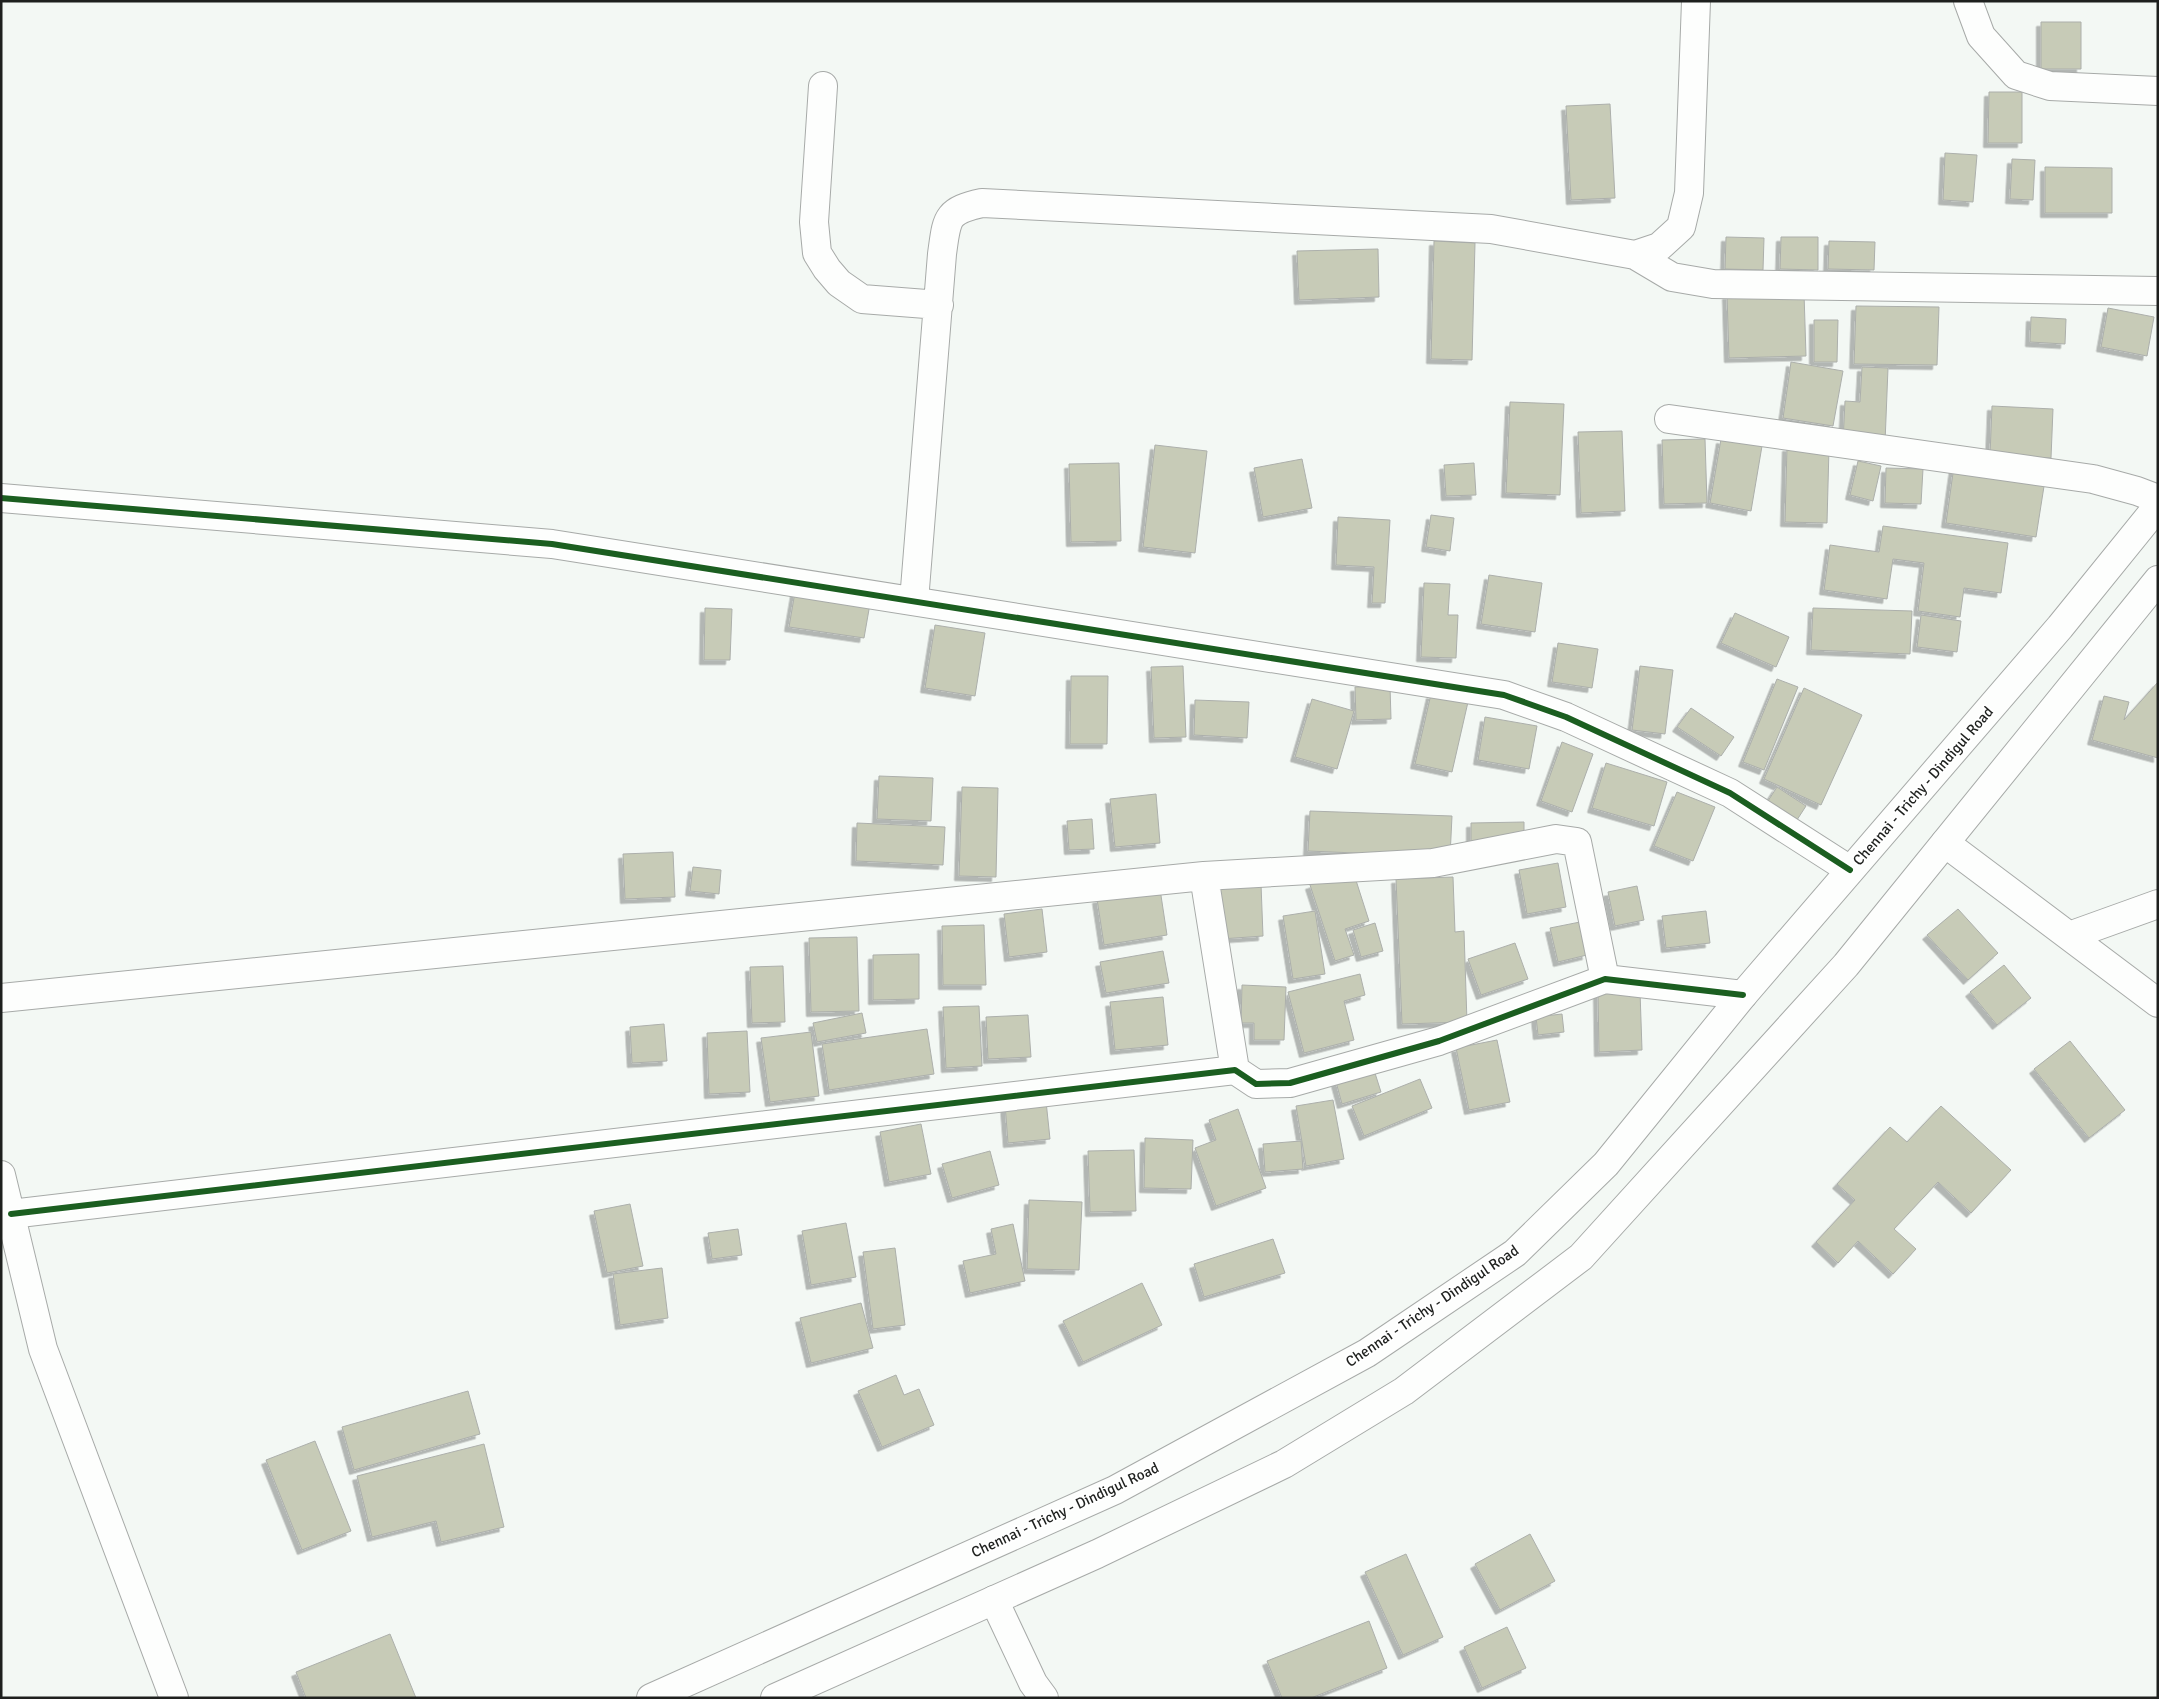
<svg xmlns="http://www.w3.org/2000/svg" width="2159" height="1699" font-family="Signika,sans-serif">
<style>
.building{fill:#c7cbb7;stroke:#acafab;filter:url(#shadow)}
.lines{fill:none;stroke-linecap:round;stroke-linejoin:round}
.minor-casing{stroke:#a7aaa8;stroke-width:30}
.highway-casing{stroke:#a7aaa8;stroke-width:30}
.minor{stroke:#fdfefd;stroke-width:28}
.highway{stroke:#fdfefd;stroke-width:28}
.cycleway-casing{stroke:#fff;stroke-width:9}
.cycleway{stroke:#1b5e20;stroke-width:6}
.labels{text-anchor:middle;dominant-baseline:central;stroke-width:4;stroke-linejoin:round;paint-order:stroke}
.street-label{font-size:15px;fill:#1e201e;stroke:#fff}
</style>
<defs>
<filter id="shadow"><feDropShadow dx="-4.5" dy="4.5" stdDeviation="0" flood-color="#0004"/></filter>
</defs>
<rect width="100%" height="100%" fill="#f3f8f4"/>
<path class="building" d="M 2041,22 L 2081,22 L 2081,69 L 2041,69 Z
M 1989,92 L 2022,92 L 2022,143 L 1988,143 Z
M 1610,104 L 1615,198 L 1571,200 L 1566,106 Z
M 1945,153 L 1977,155 L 1973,202 L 1943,200 Z
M 2012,159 L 2035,160 L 2033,200 L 2010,199 Z
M 2045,167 L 2112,168 L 2112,213 L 2045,213 Z
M 1726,237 L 1764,238 L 1763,270 L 1725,269 Z
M 1781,237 L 1818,237 L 1818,270 L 1780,269 Z
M 1434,241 L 1475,243 L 1472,360 L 1431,359 Z
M 1829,241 L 1875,242 L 1874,270 L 1828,269 Z
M 1378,249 L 1379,297 L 1299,300 L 1297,251 Z
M 1804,293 L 1806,356 L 1729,358 L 1727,295 Z
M 1856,306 L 1939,307 L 1937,365 L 1854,364 Z
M 2108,308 L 2154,317 L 2147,356 L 2101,347 Z
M 2031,317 L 2066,319 L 2065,344 L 2030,342 Z
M 1814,320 L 1838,320 L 1837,362 L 1814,362 Z
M 1791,362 L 1843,371 L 1833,426 L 1783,418 Z
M 1862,367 L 1888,368 L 1885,443 L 1843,441 L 1845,401 L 1860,402 Z
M 1510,402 L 1564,404 L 1560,495 L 1506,493 Z
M 1992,406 L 2053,409 L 2051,458 L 1990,455 Z
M 1622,431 L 1625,511 L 1581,513 L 1578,432 Z
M 1705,439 L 1707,503 L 1664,504 L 1662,440 Z
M 1721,439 L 1762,446 L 1751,511 L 1710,503 Z
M 1155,445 L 1207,451 L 1195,553 L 1143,547 Z
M 1787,447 L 1829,448 L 1827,523 L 1785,522 Z
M 1302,459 L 1312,508 L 1263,517 L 1254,468 Z
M 1858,461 L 1881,466 L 1873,501 L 1850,495 Z
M 1119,463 L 1121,541 L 1071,542 L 1069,464 Z
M 1474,463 L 1476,495 L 1446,496 L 1444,465 Z
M 1954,466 L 2045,480 L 2036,537 L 1946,523 Z
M 1886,468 L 1923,469 L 1921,504 L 1885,503 Z
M 1431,515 L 1454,518 L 1450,551 L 1426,547 Z
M 1338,517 L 1390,520 L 1385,603 L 1372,603 L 1374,567 L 1336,565 Z
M 1883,526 L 2008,543 L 2001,593 L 1964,588 L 1960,617 L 1918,611 L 1924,563 L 1893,559 L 1887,599 L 1824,590 L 1830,545 L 1879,552 Z
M 1489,575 L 1542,583 L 1535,632 L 1481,624 Z
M 1424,583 L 1450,584 L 1448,615 L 1458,615 L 1456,658 L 1421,657 Z
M 796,586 L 871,598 L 864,638 L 789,627 Z
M 705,608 L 732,609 L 730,660 L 704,660 Z
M 1813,608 L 1912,611 L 1910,654 L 1811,650 Z
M 1735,613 L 1789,637 L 1776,667 L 1721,643 Z
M 1921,615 L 1961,621 L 1957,652 L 1917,647 Z
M 935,625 L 985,633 L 975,696 L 925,688 Z
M 1558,643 L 1598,649 L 1592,688 L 1552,682 Z
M 1183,666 L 1186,737 L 1154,738 L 1151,667 Z
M 1640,666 L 1673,670 L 1665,734 L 1632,730 Z
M 1071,676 L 1108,676 L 1107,744 L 1070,744 Z
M 1777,679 L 1798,687 L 1764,770 L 1743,762 Z
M 2158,682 L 2158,758 L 2092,740 L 2104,696 L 2129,702 L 2124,720 Z
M 1390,686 L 1391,719 L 1356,720 L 1355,687 Z
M 1804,688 L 1862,715 L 1821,805 L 1764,779 Z
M 1431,694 L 1468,702 L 1452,772 L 1415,764 Z
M 1312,699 L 1354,711 L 1337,769 L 1295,757 Z
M 1195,700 L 1249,702 L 1247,738 L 1194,735 Z
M 1691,708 L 1734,737 L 1721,756 L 1677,727 Z
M 1485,717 L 1537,726 L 1529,769 L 1478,760 Z
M 1562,742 L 1593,754 L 1572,812 L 1541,801 Z
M 1606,763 L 1667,782 L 1654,826 L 1592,808 Z
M 879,776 L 933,778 L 931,821 L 877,819 Z
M 962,787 L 998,788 L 996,877 L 959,876 Z
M 1777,787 L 1806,806 L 1795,823 L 1766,804 Z
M 1677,792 L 1715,807 L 1693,861 L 1654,846 Z
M 1156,794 L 1160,843 L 1115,847 L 1110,799 Z
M 1310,811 L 1452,816 L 1450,857 L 1308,851 Z
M 1092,819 L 1094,849 L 1069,850 L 1067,821 Z
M 1524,822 L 1524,842 L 1471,842 L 1471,823 Z
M 857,823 L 945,827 L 943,865 L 856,861 Z
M 673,852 L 675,897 L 625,899 L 623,854 Z
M 1558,863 L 1566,907 L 1527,914 L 1519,870 Z
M 693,867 L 721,870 L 719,894 L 690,891 Z
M 1353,871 L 1369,921 L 1345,929 L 1354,955 L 1335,961 L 1310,885 Z
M 1453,877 L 1455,932 L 1464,931 L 1467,1022 L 1402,1024 L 1396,879 Z
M 1261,884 L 1263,936 L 1221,939 L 1218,886 Z
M 1637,886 L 1644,920 L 1615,926 L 1608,892 Z
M 1160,889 L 1167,935 L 1104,945 L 1097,899 Z
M 1042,909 L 1047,952 L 1009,957 L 1004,914 Z
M 1958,909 L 1998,953 L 1968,980 L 1927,935 Z
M 1315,911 L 1325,974 L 1293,979 L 1283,916 Z
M 1706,911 L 1710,943 L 1666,948 L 1662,916 Z
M 1580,922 L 1587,955 L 1558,962 L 1550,928 Z
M 1375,923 L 1383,951 L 1361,957 L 1353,930 Z
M 984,925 L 986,985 L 943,985 L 942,926 Z
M 857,937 L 859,1011 L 811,1012 L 809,938 Z
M 1515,943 L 1528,979 L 1481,995 L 1468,959 Z
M 1163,951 L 1169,983 L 1106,993 L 1100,962 Z
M 919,954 L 919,999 L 873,1000 L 873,955 Z
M 2004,965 L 2031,998 L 1997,1025 L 1970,992 Z
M 783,966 L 785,1022 L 752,1023 L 750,967 Z
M 1360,974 L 1365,995 L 1344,1001 L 1354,1040 L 1304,1053 L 1288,992 Z
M 1242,985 L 1286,987 L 1284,1040 L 1254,1040 L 1254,1023 L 1241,1023 Z
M 1640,991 L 1642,1050 L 1599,1052 L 1598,993 Z
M 1163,997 L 1168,1045 L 1115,1050 L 1110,1002 Z
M 979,1006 L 982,1066 L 946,1068 L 943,1007 Z
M 862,1013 L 866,1033 L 817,1042 L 813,1023 Z
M 1562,1014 L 1564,1032 L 1538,1035 L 1536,1017 Z
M 1028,1015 L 1031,1057 L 988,1059 L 986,1017 Z
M 664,1024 L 667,1061 L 632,1063 L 630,1027 Z
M 927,1029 L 934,1074 L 829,1090 L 822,1044 Z
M 747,1031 L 750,1092 L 709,1094 L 707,1033 Z
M 811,1032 L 819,1096 L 770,1102 L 761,1038 Z
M 1497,1040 L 1510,1102 L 1469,1110 L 1456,1048 Z
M 2070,1041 L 2125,1110 L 2089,1138 L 2034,1069 Z
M 1374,1070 L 1381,1092 L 1342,1104 L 1336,1082 Z
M 1420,1079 L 1432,1108 L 1364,1136 L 1352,1106 Z
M 1333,1100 L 1344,1159 L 1306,1166 L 1296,1106 Z
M 1046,1101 L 1050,1139 L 1008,1143 L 1005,1104 Z
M 1941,1106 L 2011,1170 L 1971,1213 L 1938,1182 L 1894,1229 L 1916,1249 L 1893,1274 L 1858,1241 L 1838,1263 L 1816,1242 L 1855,1200 L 1837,1184 L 1890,1127 L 1907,1142 Z
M 1238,1109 L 1266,1188 L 1216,1206 L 1195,1148 L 1216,1140 L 1209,1120 Z
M 921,1124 L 931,1174 L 889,1182 L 880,1132 Z
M 1145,1138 L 1193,1140 L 1191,1189 L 1144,1188 Z
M 1301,1141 L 1303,1169 L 1265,1172 L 1263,1144 Z
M 1134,1150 L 1136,1211 L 1090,1212 L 1088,1151 Z
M 990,1151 L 999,1185 L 952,1198 L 942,1164 Z
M 1029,1200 L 1082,1202 L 1079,1270 L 1027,1269 Z
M 630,1204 L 643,1266 L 607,1273 L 594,1211 Z
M 846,1223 L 856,1277 L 811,1285 L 802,1231 Z
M 1013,1224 L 1025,1281 L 970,1293 L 963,1261 L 996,1254 L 991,1229 Z
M 738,1229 L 742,1255 L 712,1259 L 708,1233 Z
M 1273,1239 L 1285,1273 L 1204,1297 L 1194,1264 Z
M 895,1248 L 905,1325 L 873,1329 L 863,1252 Z
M 662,1268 L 668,1318 L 620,1325 L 613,1274 Z
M 1142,1283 L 1162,1325 L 1083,1362 L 1063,1321 Z
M 861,1303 L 873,1348 L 811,1363 L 800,1318 Z
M 896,1375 L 904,1395 L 919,1389 L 934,1425 L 882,1447 L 858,1391 Z
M 468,1391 L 480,1434 L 354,1470 L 342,1427 Z
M 315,1441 L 351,1531 L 302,1550 L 266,1460 Z
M 484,1444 L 504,1527 L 441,1542 L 436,1521 L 372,1537 L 357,1476 Z
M 1530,1534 L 1555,1581 L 1500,1610 L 1475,1564 Z
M 1406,1554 L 1443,1637 L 1403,1655 L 1365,1572 Z
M 1369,1621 L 1387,1668 L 1311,1698 L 1282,1698 L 1267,1661 Z
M 1507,1627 L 1526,1668 L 1482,1688 L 1464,1647 Z
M 390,1634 L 416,1698 L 306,1698 L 296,1672 Z"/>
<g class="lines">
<g class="minor-casing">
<path id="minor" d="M 1968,1 L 1981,36 L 2016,75 L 2050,86 L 2158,91
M 823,86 L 814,222 L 817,253 L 827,269 L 839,283 L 862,299 L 939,305
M 1635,255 L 1672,277 L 1713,284 L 2158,291
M 1669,419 L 2093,479 L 2137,491 L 2158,499
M 1,498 L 552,544 L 1504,695 L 1566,717 L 1730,793 L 1850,870
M 914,601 L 942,254 C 947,219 945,211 982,203 L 1491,229 L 1635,255 L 1659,247 L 1681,227 L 1689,193 L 1696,1
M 1945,843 L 2158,1003
M 1204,876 L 1235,1070
M 2069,936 L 2158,904
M 1,998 L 1204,876 L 1433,863 L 1556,839 L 1577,842 L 1605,979
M 1,1175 L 43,1349 L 174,1698
M 11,1214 L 1235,1070 L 1256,1084 L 1290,1083 L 1439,1041 L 1605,979 L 1743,995
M 994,1600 L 1033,1683 L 1044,1698"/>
</g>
<g class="highway-casing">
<path id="highway" d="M 651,1698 L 1115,1490 L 1367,1353 L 1515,1253 L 1606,1164 L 1743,995 L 2060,627 L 2158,506
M 775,1698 L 1097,1554 L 1284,1464 L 1404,1391 L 1581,1257 L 1846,965 L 2158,580"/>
</g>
<use href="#minor" class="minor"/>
<use href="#highway" class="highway"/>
<g class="cycleway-casing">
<path id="cycleway" d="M 1,498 L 552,544 L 1504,695 L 1566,717 L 1730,793 L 1850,870
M 11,1214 L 1235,1070 L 1256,1084 L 1290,1083 L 1439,1041 L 1605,979 L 1743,995"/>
</g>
<use href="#cycleway" class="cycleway"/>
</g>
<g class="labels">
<g class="street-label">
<text transform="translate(1923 786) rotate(-49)">Chennai - Trichy - Dindigul Road</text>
<text transform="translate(1432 1306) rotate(-34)">Chennai - Trichy - Dindigul Road</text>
<text transform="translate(1065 1510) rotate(-25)">Chennai - Trichy - Dindigul Road</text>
</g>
</g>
<rect width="2159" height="1699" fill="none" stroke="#1e201e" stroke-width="5"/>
</svg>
